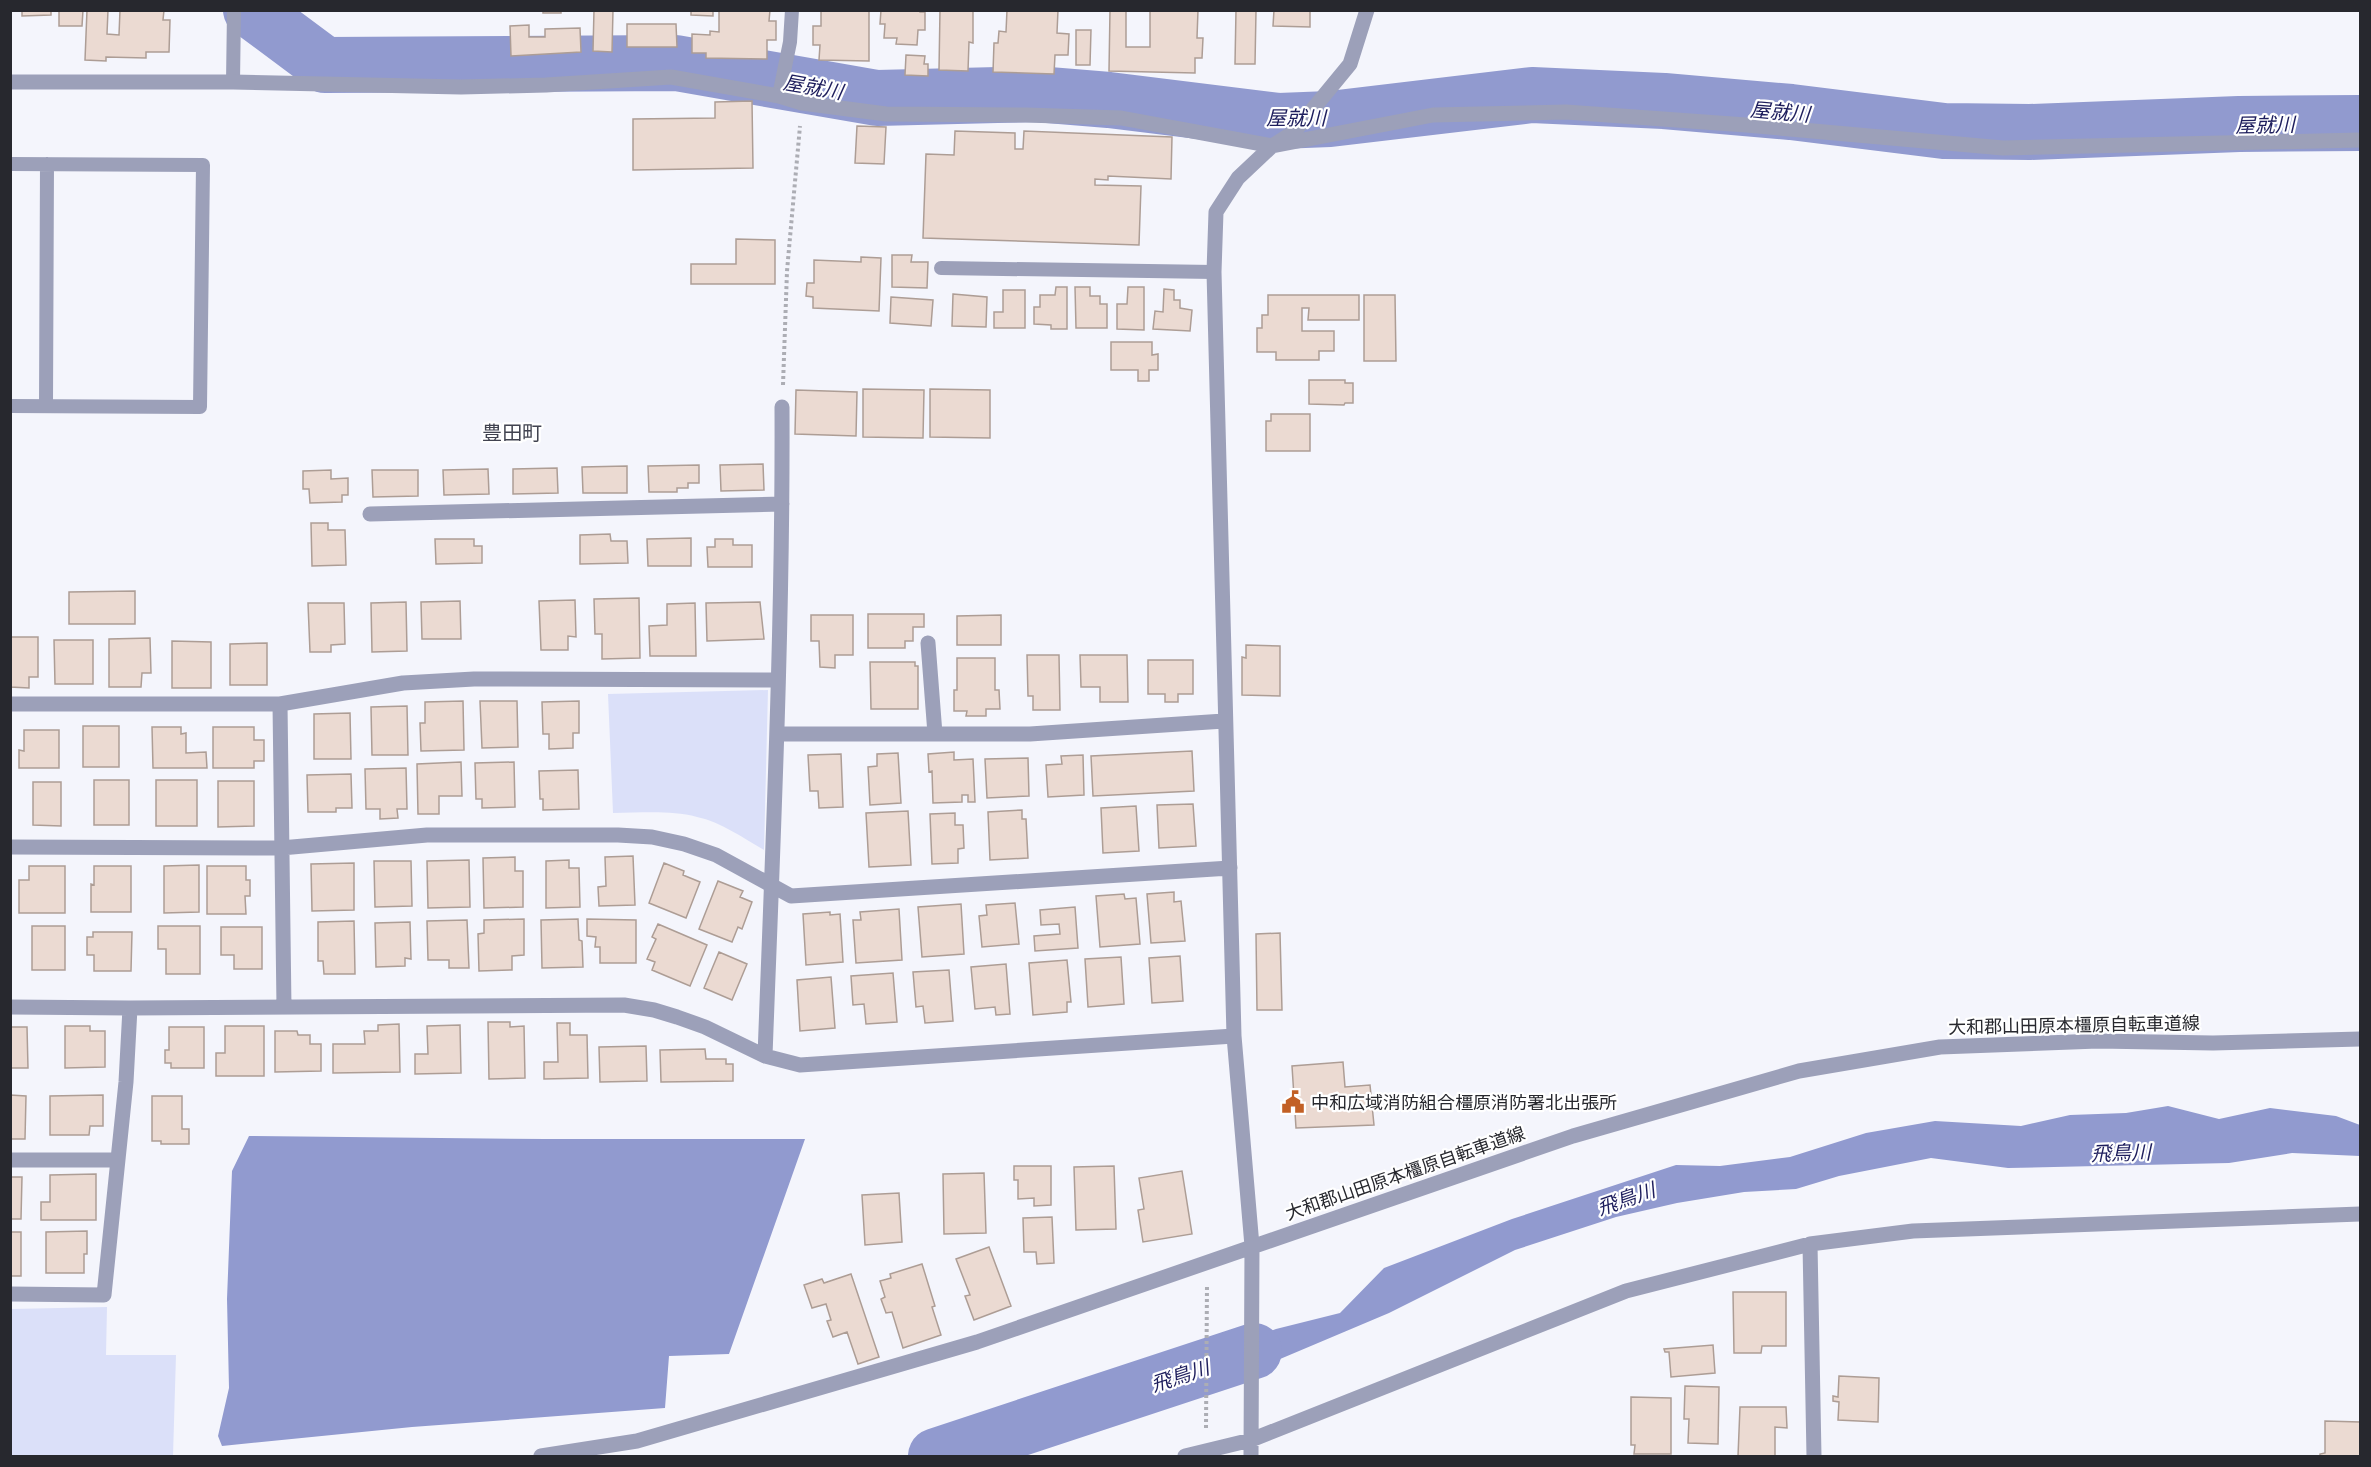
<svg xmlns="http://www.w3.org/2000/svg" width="2371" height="1467" font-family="'Work Sans','Noto Sans JP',sans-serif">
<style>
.green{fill:#dbe0f9}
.water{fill:#919acf}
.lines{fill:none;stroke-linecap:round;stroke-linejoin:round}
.river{stroke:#919acf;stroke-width:56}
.building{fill:#ebdad2;stroke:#ad9d95;stroke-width:1.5}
.path{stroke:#acadb4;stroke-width:4;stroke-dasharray:3 3;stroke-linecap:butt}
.service{stroke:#9ca0b9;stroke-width:14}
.minor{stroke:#9ca0b9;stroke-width:15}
.labels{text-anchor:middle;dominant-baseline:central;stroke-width:4.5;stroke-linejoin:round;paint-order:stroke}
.street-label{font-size:18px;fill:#27282e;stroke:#fff}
.poi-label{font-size:18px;fill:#27282e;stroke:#fff;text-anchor:start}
.water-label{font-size:20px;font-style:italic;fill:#1e1e5d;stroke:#fff}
.neighbourhood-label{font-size:20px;fill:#414350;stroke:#fff}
</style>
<rect width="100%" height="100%" fill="#f4f5fc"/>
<path class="green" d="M 768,690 L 764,850 C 743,838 721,822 697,817 C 670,810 642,813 613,813 L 608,694 Z
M 107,1307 L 106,1355 L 176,1355 L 173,1456 L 11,1456 L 11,1309 Z"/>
<path class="water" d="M 2168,1106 L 2219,1119 L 2270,1108 L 2336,1116 L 2360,1125 L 2360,1156 L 2292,1153 L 2229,1163 L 2008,1168 L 1931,1158 L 1839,1176 L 1796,1189 L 1744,1192 L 1677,1203 L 1616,1217 L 1515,1250 L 1389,1313 L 1273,1362 L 1197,1384 L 1164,1365 L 1195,1360 L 1276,1329 L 1340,1313 L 1384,1268 L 1512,1219 L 1676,1165 L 1720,1166 L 1790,1157 L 1866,1133 L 1935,1121 L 2021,1126 L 2070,1115 L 2126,1113 Z
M 249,1136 L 545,1139 L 805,1139 L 729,1354 L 669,1356 L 665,1408 L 412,1427 L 222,1446 L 218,1436 L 229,1388 L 227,1299 L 232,1171 Z"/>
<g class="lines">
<path class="river" d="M 251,10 L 325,65 L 676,63 L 877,98 L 1036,94 L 1109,100 L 1279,121 L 1330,119 L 1532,95 L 1664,101 L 1791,112 L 1944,131 L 2030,132 L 2239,124 L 2360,123
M 936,1456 L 1254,1351"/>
</g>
<path class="building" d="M 22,10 L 51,10 L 51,15 L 22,16 Z
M 59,10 L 83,10 L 82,26 L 59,26 Z
M 87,10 L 108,10 L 107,34 L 119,35 L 120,10 L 164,10 L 163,20 L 170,20 L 169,52 L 146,52 L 146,58 L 106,57 L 106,61 L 85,60 Z
M 543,10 L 561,10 L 561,13 L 543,13 Z
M 594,10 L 613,10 L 612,52 L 593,51 Z
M 691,10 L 713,10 L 713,16 L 691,15 Z
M 719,10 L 770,10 L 769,21 L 776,21 L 776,40 L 767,40 L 767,59 L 706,58 L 706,53 L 692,53 L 692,34 L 710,35 L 710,31 L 719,32 Z
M 821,10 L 869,10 L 869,61 L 819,60 L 820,45 L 813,45 L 813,26 L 821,26 Z
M 881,10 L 920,10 L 920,12 L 925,12 L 925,30 L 918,30 L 917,45 L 896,44 L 897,38 L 884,38 L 885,24 L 880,24 Z
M 940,10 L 973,10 L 973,43 L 969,42 L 968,71 L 939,70 Z
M 1007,10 L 1058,10 L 1057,33 L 1069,34 L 1068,55 L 1055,55 L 1054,74 L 993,72 L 994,43 L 998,43 L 999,31 L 1006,32 Z
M 1110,10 L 1126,10 L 1126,47 L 1150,47 L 1150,10 L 1198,10 L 1197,38 L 1203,38 L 1202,58 L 1195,58 L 1195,73 L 1109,71 Z
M 1236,10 L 1256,11 L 1255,64 L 1235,64 Z
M 1274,10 L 1310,10 L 1310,27 L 1273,26 Z
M 627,24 L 676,24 L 677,47 L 627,47 Z
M 529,25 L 529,37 L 545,37 L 545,29 L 580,28 L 581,52 L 511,56 L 510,26 Z
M 1076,30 L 1091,30 L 1090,65 L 1076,65 Z
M 906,55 L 925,56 L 924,64 L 928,64 L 928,76 L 905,75 Z
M 752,101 L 753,168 L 633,170 L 633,119 L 715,118 L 715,102 Z
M 857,126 L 886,127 L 884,164 L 855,163 Z
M 955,131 L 1015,133 L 1015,149 L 1023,149 L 1024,131 L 1172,137 L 1171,179 L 1108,176 L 1108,180 L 1095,179 L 1095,185 L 1141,186 L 1139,245 L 923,238 L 926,154 L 954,155 Z
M 736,239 L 775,240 L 775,284 L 691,284 L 691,264 L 736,264 Z
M 892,255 L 912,255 L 911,262 L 928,262 L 927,288 L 892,287 Z
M 861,257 L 881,258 L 879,311 L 813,308 L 813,297 L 806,296 L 807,283 L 814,283 L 814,260 L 861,262 Z
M 1056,287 L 1067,287 L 1067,329 L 1051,329 L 1051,325 L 1034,324 L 1034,307 L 1040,307 L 1040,295 L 1055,295 Z
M 1075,287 L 1090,287 L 1090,296 L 1100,296 L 1100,304 L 1107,304 L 1107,328 L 1076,328 Z
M 1128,287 L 1144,287 L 1144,330 L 1117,329 L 1117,304 L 1127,304 Z
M 1164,289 L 1174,290 L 1174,300 L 1180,300 L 1180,308 L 1192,310 L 1190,331 L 1153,329 L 1155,311 L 1163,312 Z
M 1003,290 L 1025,290 L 1025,328 L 994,328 L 994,312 L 1003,312 Z
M 953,294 L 987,297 L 986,327 L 952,326 Z
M 1268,295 L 1359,295 L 1359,320 L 1308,320 L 1309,308 L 1302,308 L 1302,331 L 1334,331 L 1334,351 L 1319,351 L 1319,360 L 1276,360 L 1276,352 L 1257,352 L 1257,328 L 1262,328 L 1262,315 L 1268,315 Z
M 1364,295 L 1395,295 L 1396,361 L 1364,361 Z
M 891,297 L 933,300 L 931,326 L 890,323 Z
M 1111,342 L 1152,342 L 1152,355 L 1158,354 L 1158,370 L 1149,370 L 1149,381 L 1138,381 L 1138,370 L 1111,370 Z
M 1309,380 L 1345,380 L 1345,383 L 1353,383 L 1353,403 L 1345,403 L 1344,405 L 1309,404 Z
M 863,389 L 924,390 L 923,438 L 863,437 Z
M 930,389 L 990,390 L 990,438 L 930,437 Z
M 796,390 L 857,392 L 856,436 L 795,434 Z
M 1271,414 L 1310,414 L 1310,451 L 1266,451 L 1266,421 L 1271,421 Z
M 763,464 L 764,490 L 721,491 L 720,465 Z
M 699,465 L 699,483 L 688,483 L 688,488 L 677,488 L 677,492 L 649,492 L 648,466 Z
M 627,466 L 627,493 L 583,493 L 582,467 Z
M 557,468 L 558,493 L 513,494 L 513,469 Z
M 488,469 L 489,494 L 444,495 L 443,470 Z
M 331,470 L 331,479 L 348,478 L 348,495 L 342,495 L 342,502 L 310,503 L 309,489 L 303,489 L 303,471 Z
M 372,470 L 418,470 L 418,496 L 373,497 Z
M 311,523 L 328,523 L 328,530 L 345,530 L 346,565 L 312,566 Z
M 610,534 L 611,541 L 627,541 L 628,563 L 580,564 L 580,535 Z
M 691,538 L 691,566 L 648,566 L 647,539 Z
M 435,539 L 474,539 L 474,546 L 482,546 L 482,563 L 436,564 Z
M 715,539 L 733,539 L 733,545 L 752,545 L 752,567 L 708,567 L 707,547 L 715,547 Z
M 135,591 L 135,624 L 69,624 L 69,592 Z
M 639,598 L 640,658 L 602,659 L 602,634 L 595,634 L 594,599 Z
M 575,600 L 576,637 L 568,636 L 568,650 L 541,650 L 539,601 Z
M 460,601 L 461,639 L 422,639 L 421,602 Z
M 406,602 L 407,651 L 372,652 L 371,603 Z
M 760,602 L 764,639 L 707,641 L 706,603 Z
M 308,603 L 344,603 L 345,644 L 331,645 L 331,652 L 310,652 Z
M 695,603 L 696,656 L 650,656 L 649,626 L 667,625 L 667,604 Z
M 868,614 L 924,614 L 924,627 L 913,627 L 913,641 L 905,641 L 905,648 L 868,648 Z
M 811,615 L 853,615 L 853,655 L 835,655 L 835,668 L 820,667 L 819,641 L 811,641 Z
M 1001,615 L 1001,645 L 957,645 L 957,616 Z
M 10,637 L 38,637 L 38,677 L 29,677 L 29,688 L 10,687 Z
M 150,638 L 151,673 L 142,673 L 141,687 L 109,687 L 109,639 Z
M 54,640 L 93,640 L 93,684 L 55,684 Z
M 172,641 L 211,642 L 211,688 L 172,688 Z
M 267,643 L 267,685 L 230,685 L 230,644 Z
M 1246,645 L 1280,646 L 1280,696 L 1242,695 L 1242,657 L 1246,658 Z
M 1027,655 L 1059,655 L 1060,710 L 1033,710 L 1033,696 L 1028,696 Z
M 1080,655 L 1127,655 L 1128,702 L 1100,702 L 1100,687 L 1081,687 Z
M 957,658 L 995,658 L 995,690 L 999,690 L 1000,709 L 986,709 L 986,716 L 966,716 L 967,711 L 954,711 L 954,690 L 957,690 Z
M 1148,660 L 1193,660 L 1193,694 L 1178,694 L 1178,702 L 1165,702 L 1165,694 L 1148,694 Z
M 870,662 L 915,662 L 915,666 L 918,666 L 918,709 L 871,709 Z
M 463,701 L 464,750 L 421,751 L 420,723 L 425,723 L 425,702 Z
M 480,701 L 517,701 L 518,747 L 482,748 Z
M 579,701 L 579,733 L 573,733 L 573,748 L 549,749 L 549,734 L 543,734 L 542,702 Z
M 407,706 L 408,755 L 372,755 L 371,707 Z
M 350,713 L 351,759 L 314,759 L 314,714 Z
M 83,726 L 119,726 L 119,767 L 83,767 Z
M 152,727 L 181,727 L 181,734 L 186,733 L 186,753 L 206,752 L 207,768 L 153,768 Z
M 213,727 L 254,727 L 254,740 L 264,740 L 264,761 L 254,761 L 254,768 L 213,768 Z
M 24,730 L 59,730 L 59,768 L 19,768 L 19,750 L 24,751 Z
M 1192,751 L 1194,791 L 1093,796 L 1091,756 Z
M 954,752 L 954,760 L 973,759 L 975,802 L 968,802 L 968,795 L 962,795 L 962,802 L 933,803 L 932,771 L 929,772 L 928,754 Z
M 898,753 L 901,803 L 870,805 L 868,767 L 877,766 L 877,754 Z
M 841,754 L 843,807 L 819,808 L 818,791 L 810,791 L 808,755 Z
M 1083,755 L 1084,795 L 1048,797 L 1046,765 L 1062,764 L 1061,756 Z
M 1028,758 L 1029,796 L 987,798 L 985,759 Z
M 461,762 L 462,796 L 439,796 L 439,814 L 418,814 L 417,764 Z
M 514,762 L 515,807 L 482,808 L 482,799 L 476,799 L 475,763 Z
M 406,768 L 407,809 L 397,809 L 398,818 L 380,819 L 380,809 L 366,809 L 365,769 Z
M 578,770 L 579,809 L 543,810 L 543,799 L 540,799 L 539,771 Z
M 351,774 L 352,808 L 336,808 L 336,812 L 308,812 L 307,775 Z
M 94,780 L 129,780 L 129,825 L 94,825 Z
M 156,780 L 197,780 L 197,826 L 156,826 Z
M 218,781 L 254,781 L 254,826 L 218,827 Z
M 33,782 L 61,782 L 61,826 L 33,825 Z
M 1193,804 L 1196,846 L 1159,848 L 1157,805 Z
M 1136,806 L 1139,851 L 1103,853 L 1101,808 Z
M 1022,810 L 1022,819 L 1026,819 L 1028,858 L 990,860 L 988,812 Z
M 908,811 L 911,865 L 869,867 L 866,813 Z
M 955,813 L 955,825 L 963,825 L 964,848 L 958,849 L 958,863 L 932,864 L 930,814 Z
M 633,856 L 635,905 L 599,906 L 598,887 L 606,886 L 605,857 Z
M 515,857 L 515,871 L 523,871 L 523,907 L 484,908 L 483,858 Z
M 469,860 L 470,907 L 428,908 L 427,861 Z
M 569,860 L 569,868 L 579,868 L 580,907 L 546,908 L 546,861 Z
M 374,861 L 411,861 L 412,906 L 375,907 Z
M 354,863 L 354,910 L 312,911 L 311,864 Z
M 664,863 L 684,871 L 683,875 L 700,882 L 686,918 L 649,903 Z
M 199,865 L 199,912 L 164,913 L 164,866 Z
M 29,866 L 65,866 L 65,913 L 19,913 L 19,880 L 29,880 Z
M 94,866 L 131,866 L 131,912 L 91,912 L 91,884 L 94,885 Z
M 207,866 L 246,866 L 246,880 L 250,880 L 250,896 L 245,896 L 246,914 L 207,914 Z
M 718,881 L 743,891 L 740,897 L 752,902 L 742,929 L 738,927 L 732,942 L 699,929 Z
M 1174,892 L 1174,902 L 1181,901 L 1185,941 L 1151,943 L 1147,894 Z
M 1124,894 L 1125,899 L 1136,898 L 1140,944 L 1100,947 L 1096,896 Z
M 1015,903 L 1019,944 L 982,947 L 979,916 L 987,915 L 986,905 Z
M 961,904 L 964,954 L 922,957 L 918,907 Z
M 1075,907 L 1078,948 L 1035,951 L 1034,936 L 1060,934 L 1059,924 L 1041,925 L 1040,910 Z
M 899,909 L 902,960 L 856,963 L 853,920 L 861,920 L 860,912 Z
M 830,912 L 830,915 L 840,914 L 843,962 L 806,965 L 803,914 Z
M 524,919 L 524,955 L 512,956 L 512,970 L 479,971 L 478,934 L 484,933 L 484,920 Z
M 578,919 L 579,940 L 582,941 L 583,967 L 542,968 L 541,920 Z
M 587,919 L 636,920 L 636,963 L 600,963 L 600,947 L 595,947 L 596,937 L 587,936 Z
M 467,920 L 469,968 L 449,968 L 449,960 L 428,960 L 427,921 Z
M 354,921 L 355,974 L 324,974 L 323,961 L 318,961 L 318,922 Z
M 410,922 L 411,959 L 405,958 L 405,966 L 376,967 L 375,923 Z
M 658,924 L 707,945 L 690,986 L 652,970 L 655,962 L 647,959 L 656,939 L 652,937 Z
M 32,926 L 65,926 L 65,970 L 32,970 Z
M 158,926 L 200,926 L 200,974 L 166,974 L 166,949 L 158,949 Z
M 221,927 L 262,927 L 262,969 L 234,969 L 234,955 L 221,955 Z
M 93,932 L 132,932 L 131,971 L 94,971 L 94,955 L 87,955 L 87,937 L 93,937 Z
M 1280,933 L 1282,1010 L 1257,1010 L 1256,934 Z
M 719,952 L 747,964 L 732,1000 L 704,988 Z
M 1180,956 L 1183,1001 L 1152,1003 L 1149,958 Z
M 1121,957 L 1124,1004 L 1088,1007 L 1085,959 Z
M 1067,960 L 1071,1002 L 1067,1002 L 1067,1012 L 1033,1015 L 1029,963 Z
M 1006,964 L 1010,1014 L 996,1015 L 995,1007 L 975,1009 L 971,967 Z
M 949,970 L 953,1021 L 925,1023 L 923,1006 L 916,1007 L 913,972 Z
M 893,973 L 897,1022 L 866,1024 L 864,1004 L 853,1005 L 851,976 Z
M 831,977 L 835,1028 L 800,1031 L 797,980 Z
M 488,1022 L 510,1022 L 510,1027 L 524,1026 L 525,1078 L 489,1079 Z
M 557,1023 L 570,1023 L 570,1035 L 587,1035 L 588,1078 L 544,1079 L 544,1062 L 558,1062 Z
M 399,1024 L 400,1072 L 333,1073 L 333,1044 L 365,1044 L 364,1031 L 378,1031 L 378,1025 Z
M 460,1025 L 461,1073 L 415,1074 L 415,1054 L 428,1054 L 427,1026 Z
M 65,1026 L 90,1026 L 90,1031 L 105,1031 L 105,1067 L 65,1068 Z
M 225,1026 L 264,1026 L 264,1076 L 216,1076 L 216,1053 L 225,1053 Z
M 10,1027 L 27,1027 L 28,1068 L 10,1068 Z
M 169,1027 L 204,1027 L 204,1068 L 171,1068 L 171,1063 L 165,1063 L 165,1050 L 169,1050 Z
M 275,1031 L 297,1031 L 298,1035 L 310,1035 L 310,1044 L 321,1044 L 321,1071 L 275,1072 Z
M 646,1046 L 647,1081 L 600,1082 L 599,1047 Z
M 705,1049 L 706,1059 L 726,1059 L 726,1064 L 733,1064 L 733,1081 L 661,1082 L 660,1050 Z
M 1343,1062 L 1345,1087 L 1370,1085 L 1374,1125 L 1296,1128 L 1292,1066 Z
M 10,1095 L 26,1096 L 25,1139 L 10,1139 Z
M 103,1095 L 103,1126 L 90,1126 L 89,1135 L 50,1135 L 50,1096 Z
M 152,1096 L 182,1096 L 182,1129 L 189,1129 L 189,1144 L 161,1144 L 161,1141 L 152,1141 Z
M 1014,1166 L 1051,1166 L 1051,1205 L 1034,1206 L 1034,1198 L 1018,1199 L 1018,1180 L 1014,1180 Z
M 1114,1166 L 1116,1229 L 1076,1230 L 1074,1167 Z
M 1182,1171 L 1192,1234 L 1143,1242 L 1138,1210 L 1144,1209 L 1139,1178 Z
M 984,1173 L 986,1233 L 944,1234 L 943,1174 Z
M 96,1174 L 96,1220 L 41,1220 L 41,1202 L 50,1202 L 50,1175 Z
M 10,1177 L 22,1177 L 21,1219 L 10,1219 Z
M 899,1193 L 902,1242 L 865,1245 L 862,1195 Z
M 1052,1217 L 1054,1263 L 1037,1264 L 1036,1252 L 1024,1252 L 1023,1218 Z
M 87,1231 L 87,1254 L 84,1254 L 84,1273 L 46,1273 L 46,1232 Z
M 10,1232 L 21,1232 L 21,1276 L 10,1276 Z
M 989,1247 L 1011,1306 L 974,1320 L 965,1296 L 970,1295 L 956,1259 Z
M 922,1264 L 935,1306 L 932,1307 L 941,1335 L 903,1348 L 892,1312 L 886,1313 L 881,1299 L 885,1297 L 880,1281 L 891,1278 L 890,1274 Z
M 851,1274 L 879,1357 L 858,1364 L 847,1332 L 833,1337 L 827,1321 L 831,1320 L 826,1304 L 812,1308 L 804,1285 L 822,1279 L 824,1283 Z
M 1733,1292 L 1786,1292 L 1786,1346 L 1762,1346 L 1761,1353 L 1734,1353 Z
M 1713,1345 L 1715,1373 L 1671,1377 L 1669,1352 L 1665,1352 L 1664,1349 Z
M 1839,1376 L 1879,1378 L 1878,1422 L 1838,1420 L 1839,1402 L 1833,1401 L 1833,1396 L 1838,1397 Z
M 1685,1386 L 1719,1387 L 1718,1444 L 1688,1443 L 1689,1419 L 1684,1419 Z
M 1631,1397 L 1671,1398 L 1671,1454 L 1634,1454 L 1635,1445 L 1631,1445 Z
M 1740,1407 L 1786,1407 L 1787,1428 L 1775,1427 L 1775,1456 L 1738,1456 Z
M 2325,1421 L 2360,1422 L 2360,1456 L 2320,1456 L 2320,1454 L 2325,1453 Z"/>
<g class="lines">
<path class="path" d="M 783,385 L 787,271 L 800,126
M 1206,1428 L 1207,1285"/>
<path class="service" d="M 233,82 L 234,10
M 779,96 L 790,42 L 792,10
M 10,164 L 203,165 L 200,407 L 10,406
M 941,268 L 1214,272
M 46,406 L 47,164"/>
<path class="minor" d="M 10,82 L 233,82 L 461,87 L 546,85 L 671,77 L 779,96 L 802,103 L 886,114 L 1026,115 L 1121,118 L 1272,146 L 1433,115 L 1566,112 L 1746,125 L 2003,148 L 2360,140
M 370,514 L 782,504
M 928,643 L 935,734
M 10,704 L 280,704 L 403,683 L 474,679 L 777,680
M 280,704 L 284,1007
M 777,734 L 1030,734 L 1224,721
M 10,847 L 281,848 L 427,835 L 618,835 L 652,837 L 684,844 L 716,855 L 791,896 L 1230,868
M 10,1007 L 130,1008 L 624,1005 L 654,1010 L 677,1017 L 705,1027 L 765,1056 L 800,1065 L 1234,1036
M 765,1056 C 773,840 783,623 782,407
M 10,1160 L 117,1160
M 1810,1244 L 1814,1456
M 10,1294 L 104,1295 L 126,1082 L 130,1008
M 541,1456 L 637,1441 L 977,1342 L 1573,1136 L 1799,1071 L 1940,1047 L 2098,1041 L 2213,1043 L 2360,1039
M 1185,1456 L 1251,1440 L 1626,1291 L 1810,1244 L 1913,1231 L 2360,1214
M 1251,1456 L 1252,1246 L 1234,1036 L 1214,272 L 1216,212 L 1238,178 L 1272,146 L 1294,132 L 1350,64 L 1367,10"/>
</g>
<defs>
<g id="civic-bare" transform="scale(1.8)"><path d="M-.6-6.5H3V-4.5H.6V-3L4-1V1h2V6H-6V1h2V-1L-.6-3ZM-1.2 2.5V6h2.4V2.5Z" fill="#c26025" stroke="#fff" stroke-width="2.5" paint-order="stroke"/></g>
</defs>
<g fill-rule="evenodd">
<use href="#civic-bare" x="1293" y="1102"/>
</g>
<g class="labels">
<g class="street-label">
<text transform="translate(2074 1025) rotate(-1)">大和郡山田原本橿原自転車道線</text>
<text transform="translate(1405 1173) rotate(-19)">大和郡山田原本橿原自転車道線</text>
</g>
<g class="poi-label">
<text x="1311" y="1102">中和広域消防組合橿原消防署北出張所</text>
</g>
<g class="water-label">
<text transform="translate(813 87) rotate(10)">屋就川</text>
<text transform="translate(1780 112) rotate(5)">屋就川</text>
<text x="1296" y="118">屋就川</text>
<text transform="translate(2265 125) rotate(-1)">屋就川</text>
<text transform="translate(2121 1153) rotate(-2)">飛鳥川</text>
<text transform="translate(1626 1199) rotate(-19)">飛鳥川</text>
<text transform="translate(1180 1376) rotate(-18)">飛鳥川</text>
</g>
<g class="neighbourhood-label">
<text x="512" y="433">豊田町</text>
</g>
</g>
<rect width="2371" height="1467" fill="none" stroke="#27282e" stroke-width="24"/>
</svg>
